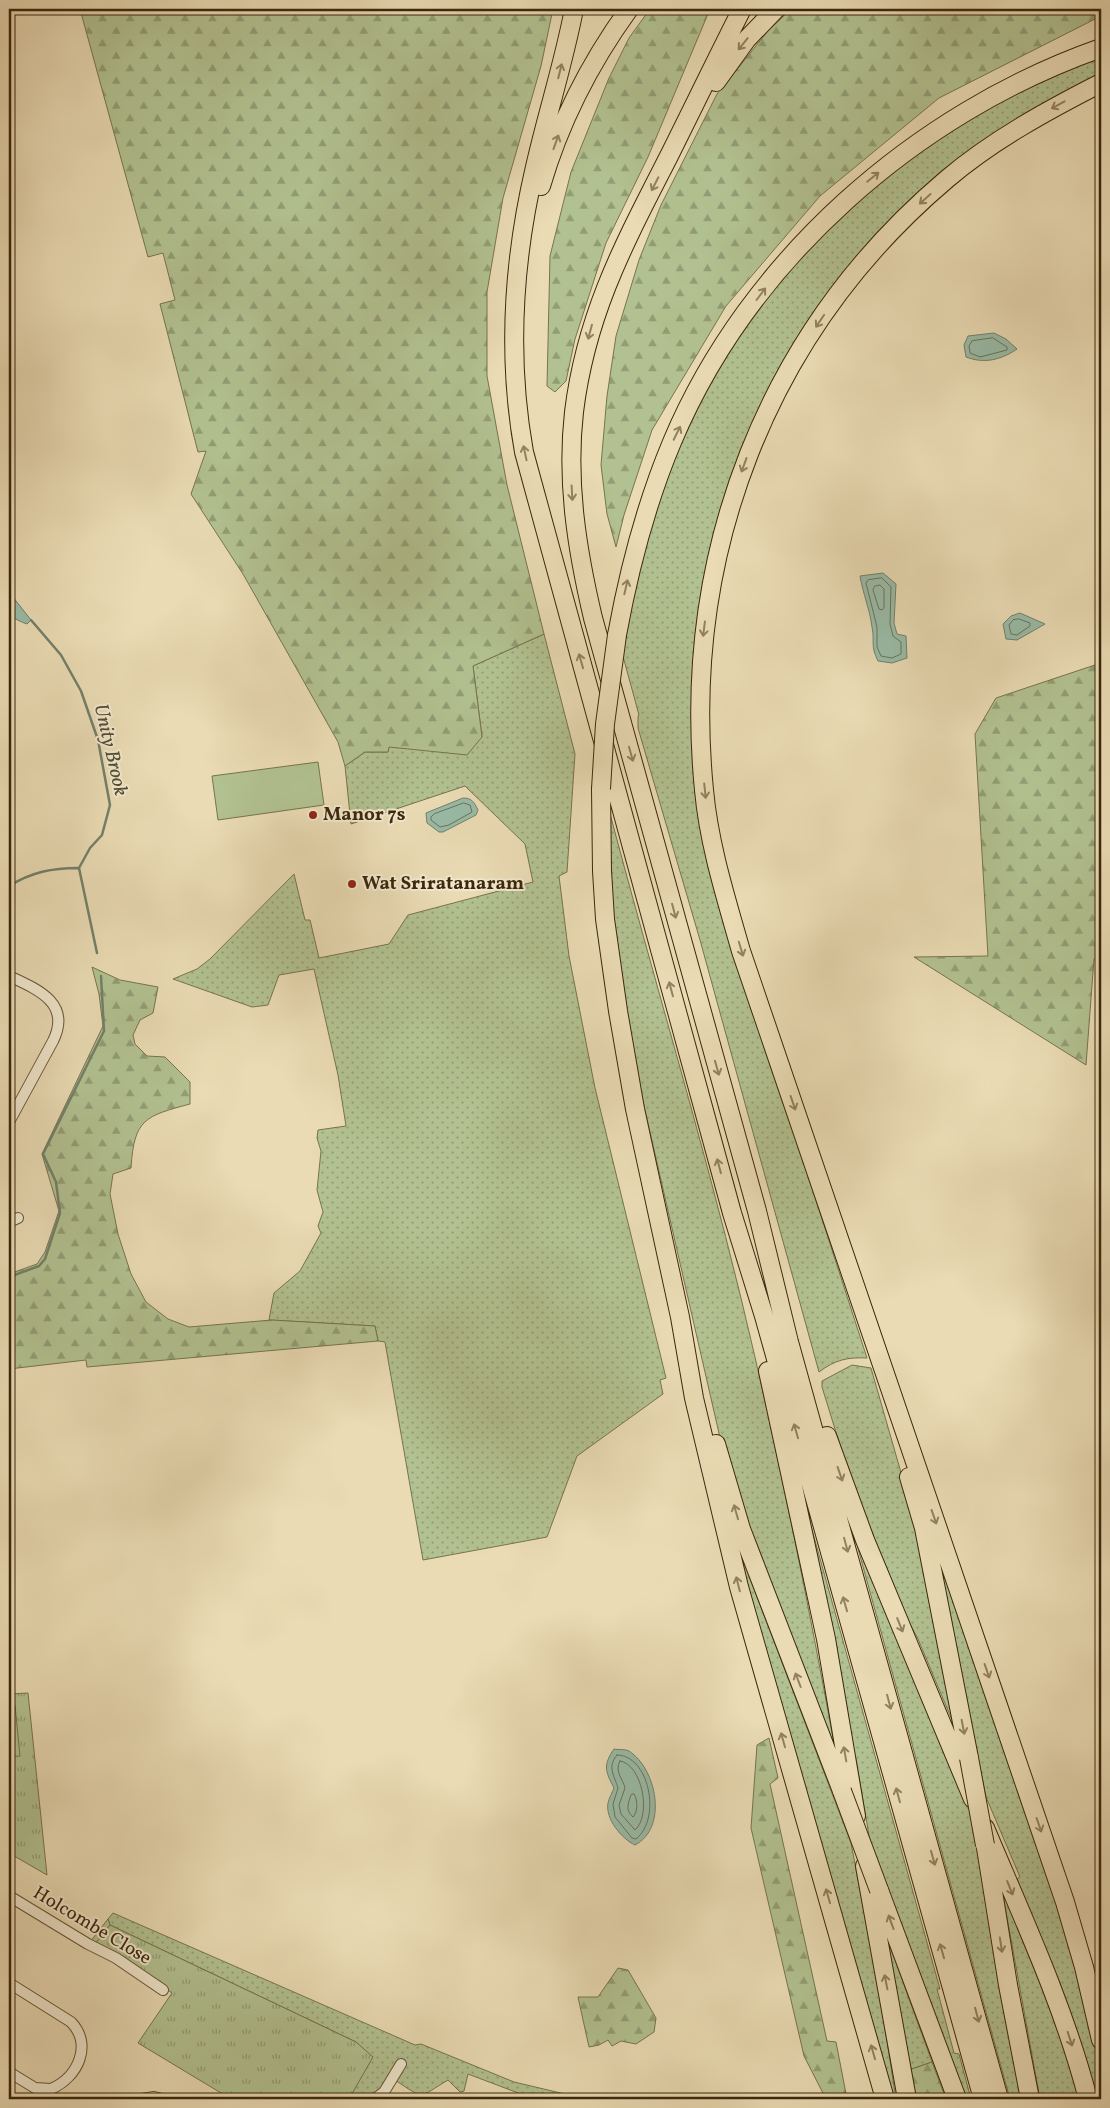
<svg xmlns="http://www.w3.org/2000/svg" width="1110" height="2108" font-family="Vollkorn,serif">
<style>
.grass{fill:url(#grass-dots);stroke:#76744e}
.forest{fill:url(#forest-firs);stroke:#76744e}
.park{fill:url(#park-tufts);stroke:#76744e}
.garden{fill:#b2c191;stroke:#76744e}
.water{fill:#99bca8;stroke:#73806a}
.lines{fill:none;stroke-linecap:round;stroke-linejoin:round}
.shore{stroke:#6a725a;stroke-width:1}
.stream{stroke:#73806a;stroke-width:2.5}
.street-casing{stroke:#675436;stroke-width:12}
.highway-casing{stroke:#3b270c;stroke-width:20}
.street{stroke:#f1e8ce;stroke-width:10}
.highway{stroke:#eadbb4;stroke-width:18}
.highway-bridge-casing{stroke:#3b270c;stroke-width:20;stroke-linecap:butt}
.highway-bridge{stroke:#eadbb4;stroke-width:18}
.oneway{stroke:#928160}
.poi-dot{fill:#8f2418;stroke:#f1e8ce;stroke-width:2}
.labels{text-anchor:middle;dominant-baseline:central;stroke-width:4;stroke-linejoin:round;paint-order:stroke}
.poi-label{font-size:19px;font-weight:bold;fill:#3b270c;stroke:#f1e8ce;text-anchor:start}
.street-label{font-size:19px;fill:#3b270c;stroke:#f1e8ce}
.water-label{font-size:20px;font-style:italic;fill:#524c33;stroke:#f1e8ce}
</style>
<defs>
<pattern id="grass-dots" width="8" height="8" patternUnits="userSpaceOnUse" patternTransform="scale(1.25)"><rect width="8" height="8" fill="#b2c191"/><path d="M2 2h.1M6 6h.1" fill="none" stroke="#929d75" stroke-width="1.8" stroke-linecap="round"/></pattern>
<pattern id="forest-firs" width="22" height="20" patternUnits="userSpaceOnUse" patternTransform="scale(1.25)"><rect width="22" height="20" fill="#b2c191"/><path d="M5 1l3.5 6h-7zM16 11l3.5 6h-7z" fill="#929d75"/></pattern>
<pattern id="park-tufts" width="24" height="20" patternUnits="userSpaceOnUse" patternTransform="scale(1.25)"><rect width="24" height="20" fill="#b2c191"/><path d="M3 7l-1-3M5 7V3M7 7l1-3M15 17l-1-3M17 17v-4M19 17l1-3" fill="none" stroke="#929d75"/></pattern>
</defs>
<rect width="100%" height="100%" fill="#eadbb4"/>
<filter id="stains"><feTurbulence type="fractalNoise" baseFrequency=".004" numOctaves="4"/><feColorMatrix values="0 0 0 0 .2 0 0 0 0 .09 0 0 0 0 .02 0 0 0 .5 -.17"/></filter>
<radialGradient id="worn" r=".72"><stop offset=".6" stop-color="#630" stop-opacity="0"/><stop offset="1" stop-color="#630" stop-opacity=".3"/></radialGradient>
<path class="grass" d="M 1101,55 L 1101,77 L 1002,131 L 809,324 L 708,569 L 695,656 L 695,732 L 743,975 L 867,1358 C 847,1357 835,1360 819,1372 L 700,940 L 638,728 L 638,716 L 639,715 L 621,649 L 635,561 L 680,439 L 722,360 L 771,291 L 818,237 L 875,183 L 986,107 Z
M 544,634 L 575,754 L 567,872 L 559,876 L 569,956 L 595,1088 L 666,1378 L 660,1380 L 663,1394 L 577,1456 L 547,1537 L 423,1560 L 385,1342 L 378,1341 L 375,1326 L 269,1320 L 274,1293 L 300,1271 L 321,1233 L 318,1226 L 323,1212 L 317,1190 L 321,1151 L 317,1138 L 318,1130 L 346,1126 L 338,1075 L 314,969 L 279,975 L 268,1005 L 252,1007 L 173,979 L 197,969 L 210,959 L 294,874 L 305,920 L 310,920 L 319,958 L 389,944 L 408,915 L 533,882 L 525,844 L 465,786 L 351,824 L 345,766 L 365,752 L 388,752 L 389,746 L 482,737 L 473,666 Z
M 609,810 C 652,973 701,1134 741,1298 C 778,1451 809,1606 837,1760 L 758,1558 L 721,1442 L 639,1084 L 613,929 Z
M 852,1365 L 871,1368 L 910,1504 L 957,1732 L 918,1639 L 909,1622 L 865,1515 L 839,1442 L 822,1387 L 822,1381 Z
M 804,1501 L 940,1989 L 937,1989 L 954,2053 L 959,2054 L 971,2099 L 963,2099 L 873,1859 L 856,1759 L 852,1759 Z
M 849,1516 L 973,1817 L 1025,2099 L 1010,2099 Z
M 731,1529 L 851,1843 L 879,1990 L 896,2099 L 891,2099 Z
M 937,1552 L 1061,1909 L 1087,2008 L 1101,2077 L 1101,2099 L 1097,2099 C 1076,2023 1046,1952 1017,1879 L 1020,1877 L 986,1797 Z
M 1005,1896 L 1039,1974 L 1081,2099 L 1040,2099 L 1004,1901 Z
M 113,1913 L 415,2045 L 421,2044 L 514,2082 L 586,2099 L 534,2099 L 468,2074 L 464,2091 L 460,2092 L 448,2080 C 418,2098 425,2100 395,2080 L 405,2065 L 397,2060 L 381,2091 L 369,2099 L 349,2099 L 372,2057 L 356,2042 L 110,1925 L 108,1919 Z
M 887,1938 L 932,2062 L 909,2070 Z"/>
<path class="forest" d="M 80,9 L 553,9 L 541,66 L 503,198 L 487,292 L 487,376 L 507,485 L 544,634 L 473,666 L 482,737 L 467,755 L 389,747 L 388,752 L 365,752 L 345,766 L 338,742 L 243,574 L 191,494 L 206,451 L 198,452 L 160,304 L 175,300 L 163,253 L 148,257 Z
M 650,9 L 710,9 L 648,157 L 606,243 L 575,339 L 566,381 L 555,392 L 547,386 L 550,256 L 571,172 L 609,78 L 629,38 Z
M 791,9 L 1101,9 L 1101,16 L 939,98 L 820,196 L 726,306 L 652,430 L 624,515 L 616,547 L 607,514 L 601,465 L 607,396 L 616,336 L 639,260 L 661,205 L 717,94 L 768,31 Z
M 1101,663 L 1101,958 L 1094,959 L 1086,1065 L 914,957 L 988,956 L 975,734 L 996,698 Z
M 92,967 L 120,980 L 158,987 L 153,1013 L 140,1020 L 133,1035 L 135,1044 L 147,1056 L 165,1057 L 190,1082 L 190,1104 C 145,1116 134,1119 131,1168 L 113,1174 L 110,1194 L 118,1234 L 131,1274 L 146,1302 L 168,1319 L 189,1327 L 272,1320 L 375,1326 L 378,1341 L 87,1367 L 86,1360 L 9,1369 L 9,1274 L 37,1264 L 45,1252 L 59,1211 L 42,1154 L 103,1026 L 99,994 Z
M 769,1738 L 778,1778 L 770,1784 L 827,2041 L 836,2042 L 847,2099 L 826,2099 L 804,2056 L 751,1828 L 757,1745 Z
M 108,1919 L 110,1925 L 95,1944 L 90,1942 Z
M 618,1968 L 628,1970 L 656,2018 L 654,2032 L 636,2044 L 621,2041 L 612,2046 L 608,2040 L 599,2045 L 589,2047 L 578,1997 L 598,1997 Z
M 932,2062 L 946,2099 L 914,2099 L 909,2070 Z"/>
<path class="park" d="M 28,1693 L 47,1875 L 9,1853 L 9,1694 Z
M 110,1925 L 356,2042 L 373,2057 L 349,2099 L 231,2099 L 138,2043 L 172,1993 L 120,1957 L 95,1944 Z"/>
<path class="garden" d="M 318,762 L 324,805 L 218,820 L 212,776 Z
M 9,1705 L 15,1705 L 20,1756 L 9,1757 Z"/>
<path class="water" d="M 994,333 L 1006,339 L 1017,349 C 1001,360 984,364 966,357 L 964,345 L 968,336 Z
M 883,573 L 896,584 L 894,623 L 897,634 L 906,636 L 907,658 L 892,663 L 878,661 C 870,645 875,642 872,627 C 870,610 863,594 860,576 Z
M 9,592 L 31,620 L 27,624 C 7,617 9,612 9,592 Z
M 1020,613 L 1045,624 L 1017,640 L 1006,639 L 1003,624 L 1011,616 Z
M 463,798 C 472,798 474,802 478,810 L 476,815 L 443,832 L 439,832 L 427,823 L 426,813 Z
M 614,1749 C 619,1750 626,1749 629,1751 C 657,1769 668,1828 635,1845 C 622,1839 605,1819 608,1803 C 609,1798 612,1793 614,1788 C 605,1771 603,1765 614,1749 Z"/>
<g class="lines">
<path class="shore" d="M 993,338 L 1007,347 L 1007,350 L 980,357 L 970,353 L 969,346 L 972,341 Z
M 882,578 L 891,587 L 890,624 L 893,636 L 901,642 L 901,654 L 892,658 L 881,656 L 877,647 L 877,627 L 866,583 L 868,580 Z
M 875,586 L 880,585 L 884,589 L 884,608 L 882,610 L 879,609 L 873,590 Z
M 1019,619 L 1030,623 L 1030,626 L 1017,635 L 1011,634 L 1009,625 L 1013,620 Z
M 464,803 L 470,805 L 472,812 L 449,825 L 440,827 L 431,820 L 431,817 L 434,814 Z
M 617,1755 C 649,1755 662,1818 636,1839 L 632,1838 L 615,1817 L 613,1804 L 618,1788 C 614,1775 607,1767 617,1755 Z
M 620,1761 C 642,1764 652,1815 635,1830 L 621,1814 L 619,1805 L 625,1788 C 623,1779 614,1771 620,1761 Z
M 634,1794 C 638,1800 638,1812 633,1817 C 625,1810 628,1804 631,1795 Z"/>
<path class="stream" d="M 31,620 L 61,655 L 81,691 L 98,740 L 110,805 L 102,835 L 90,848 L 79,868 L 97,953
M 9,886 C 32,872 52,868 78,868
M 9,1277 L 39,1266 L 45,1259 L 60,1213 L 56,1182 L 43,1154 L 104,1031 L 101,976"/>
<g class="street-casing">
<path id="street" d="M 9,976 C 37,989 72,1003 53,1041 L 9,1122
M 9,1222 L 18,1218
M 9,1896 L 88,1944 L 116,1958 L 163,1990
M 9,1983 L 71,2022 C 93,2045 78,2077 51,2089 L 35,2088 L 9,2072
M 142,2099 L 154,2097 L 162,2099
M 375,2099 L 384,2092 L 401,2064"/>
</g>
<g class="highway-casing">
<path id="highway" d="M 574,9 C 564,62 547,114 535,167 C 513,261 507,357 524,452 L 732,1213 L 764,1316 L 983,2099
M 742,9 C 717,58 693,108 668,158 C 624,244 586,314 574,412 C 566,482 577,550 593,618 L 757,1211 L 789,1342 L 999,2099
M 716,82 L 747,39 L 776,9
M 1101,83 C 1048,110 993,140 947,179 C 766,332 681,555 704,790 C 709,845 726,898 741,951 L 1065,1902 L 1084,1967 L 1101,2040
M 541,186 C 560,121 590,63 629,9
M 617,635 C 629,569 646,504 672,442 C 749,259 916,113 1101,48
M 601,789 L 602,871 L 605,919 L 618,1011 L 635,1109 L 680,1317 L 694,1398 L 739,1587 L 885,2099
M 768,1371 L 826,1639 L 856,1816
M 827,1436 L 865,1540 L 973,1799
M 716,1444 L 741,1529 L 842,1791
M 909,1477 L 924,1528 L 969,1758
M 985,1828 C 1022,1916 1064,2006 1088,2099
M 986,1848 L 1008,1985 L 1030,2099
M 865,1866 L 907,2099
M 879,1890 L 957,2099"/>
</g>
<use href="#street" class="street"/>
<use href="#highway" class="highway"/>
<g class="highway-bridge-casing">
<path id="highway-bridge" d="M 601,789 L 605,724 L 617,635
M 969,1758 L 985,1845
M 842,1791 L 879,1890"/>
</g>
<use href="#highway-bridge" class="highway-bridge"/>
</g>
<defs><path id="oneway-shaft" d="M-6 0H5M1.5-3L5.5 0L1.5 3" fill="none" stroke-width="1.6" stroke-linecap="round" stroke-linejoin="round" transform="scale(1.25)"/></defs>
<g class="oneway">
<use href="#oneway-shaft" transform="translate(743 44) rotate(129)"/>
<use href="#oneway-shaft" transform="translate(560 71) rotate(-76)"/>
<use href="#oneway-shaft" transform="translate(1058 105) rotate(151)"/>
<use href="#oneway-shaft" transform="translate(556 142) rotate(-70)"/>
<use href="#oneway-shaft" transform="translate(873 177) rotate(-39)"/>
<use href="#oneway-shaft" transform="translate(655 184) rotate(117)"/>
<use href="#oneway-shaft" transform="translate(925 199) rotate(138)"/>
<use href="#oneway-shaft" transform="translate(761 294) rotate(-53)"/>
<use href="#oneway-shaft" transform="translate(820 321) rotate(124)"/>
<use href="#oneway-shaft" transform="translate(590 332) rotate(105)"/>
<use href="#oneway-shaft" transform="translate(677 433) rotate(-64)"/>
<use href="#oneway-shaft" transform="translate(525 453) rotate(-102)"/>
<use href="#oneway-shaft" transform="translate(744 465) rotate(110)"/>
<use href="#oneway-shaft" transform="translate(572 493) rotate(87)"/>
<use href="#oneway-shaft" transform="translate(626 587) rotate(-77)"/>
<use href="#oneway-shaft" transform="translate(704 629) rotate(97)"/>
<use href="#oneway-shaft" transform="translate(581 661) rotate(-106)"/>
<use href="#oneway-shaft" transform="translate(631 754) rotate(74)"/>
<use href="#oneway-shaft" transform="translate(705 791) rotate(84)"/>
<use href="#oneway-shaft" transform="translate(674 911) rotate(75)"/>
<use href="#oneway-shaft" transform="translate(741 949) rotate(73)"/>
<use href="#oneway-shaft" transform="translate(671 989) rotate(-105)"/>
<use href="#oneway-shaft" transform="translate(717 1068) rotate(74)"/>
<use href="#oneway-shaft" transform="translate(793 1103) rotate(71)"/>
<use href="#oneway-shaft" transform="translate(719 1166) rotate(-105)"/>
<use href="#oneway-shaft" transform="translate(796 1431) rotate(-106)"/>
<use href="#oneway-shaft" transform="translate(840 1474) rotate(71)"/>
<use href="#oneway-shaft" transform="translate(736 1512) rotate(-106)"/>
<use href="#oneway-shaft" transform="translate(934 1517) rotate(71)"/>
<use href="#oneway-shaft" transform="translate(846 1545) rotate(75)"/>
<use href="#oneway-shaft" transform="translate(738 1584) rotate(-104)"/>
<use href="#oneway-shaft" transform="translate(845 1604) rotate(-106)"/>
<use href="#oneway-shaft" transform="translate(900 1625) rotate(68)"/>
<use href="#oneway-shaft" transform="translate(987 1671) rotate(71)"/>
<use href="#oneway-shaft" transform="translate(798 1680) rotate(-111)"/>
<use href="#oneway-shaft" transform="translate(889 1702) rotate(75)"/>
<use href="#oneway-shaft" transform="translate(963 1727) rotate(79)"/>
<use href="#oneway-shaft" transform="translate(783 1740) rotate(-106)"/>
<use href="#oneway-shaft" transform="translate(845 1754) rotate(-100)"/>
<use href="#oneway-shaft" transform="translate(898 1795) rotate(-105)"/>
<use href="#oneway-shaft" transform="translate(1039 1825) rotate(71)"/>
<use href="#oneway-shaft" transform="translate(933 1858) rotate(74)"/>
<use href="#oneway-shaft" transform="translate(1010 1888) rotate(68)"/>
<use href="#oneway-shaft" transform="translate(828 1896) rotate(-106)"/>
<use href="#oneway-shaft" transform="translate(891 1922) rotate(-110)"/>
<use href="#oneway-shaft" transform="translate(1001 1945) rotate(81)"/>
<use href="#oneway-shaft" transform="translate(942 1951) rotate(-106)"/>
<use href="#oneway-shaft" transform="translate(886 1982) rotate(-101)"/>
<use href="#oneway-shaft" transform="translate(977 2015) rotate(75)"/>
<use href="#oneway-shaft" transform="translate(1070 2039) rotate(72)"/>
<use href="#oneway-shaft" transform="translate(873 2052) rotate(-106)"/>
</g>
<g class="poi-dot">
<circle cx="313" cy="815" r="5"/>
<circle cx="352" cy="884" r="5"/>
</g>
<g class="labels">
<g class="poi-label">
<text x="323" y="815">Manor 7s</text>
<text x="362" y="884">Wat Sriratanaram</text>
</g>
<g class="street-label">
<text transform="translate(92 1926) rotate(31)">Holcombe Close</text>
</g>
<g class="water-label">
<text transform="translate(110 750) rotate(77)">Unity Brook</text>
</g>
</g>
<rect width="1110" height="2108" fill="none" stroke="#eadbb4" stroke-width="30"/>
<rect x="10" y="10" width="1090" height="2088" fill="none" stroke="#3b270c" stroke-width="2.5"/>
<rect x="15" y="15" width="1080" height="2078" fill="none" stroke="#3b270c"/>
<rect width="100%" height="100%" filter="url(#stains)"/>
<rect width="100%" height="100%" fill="url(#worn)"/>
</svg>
